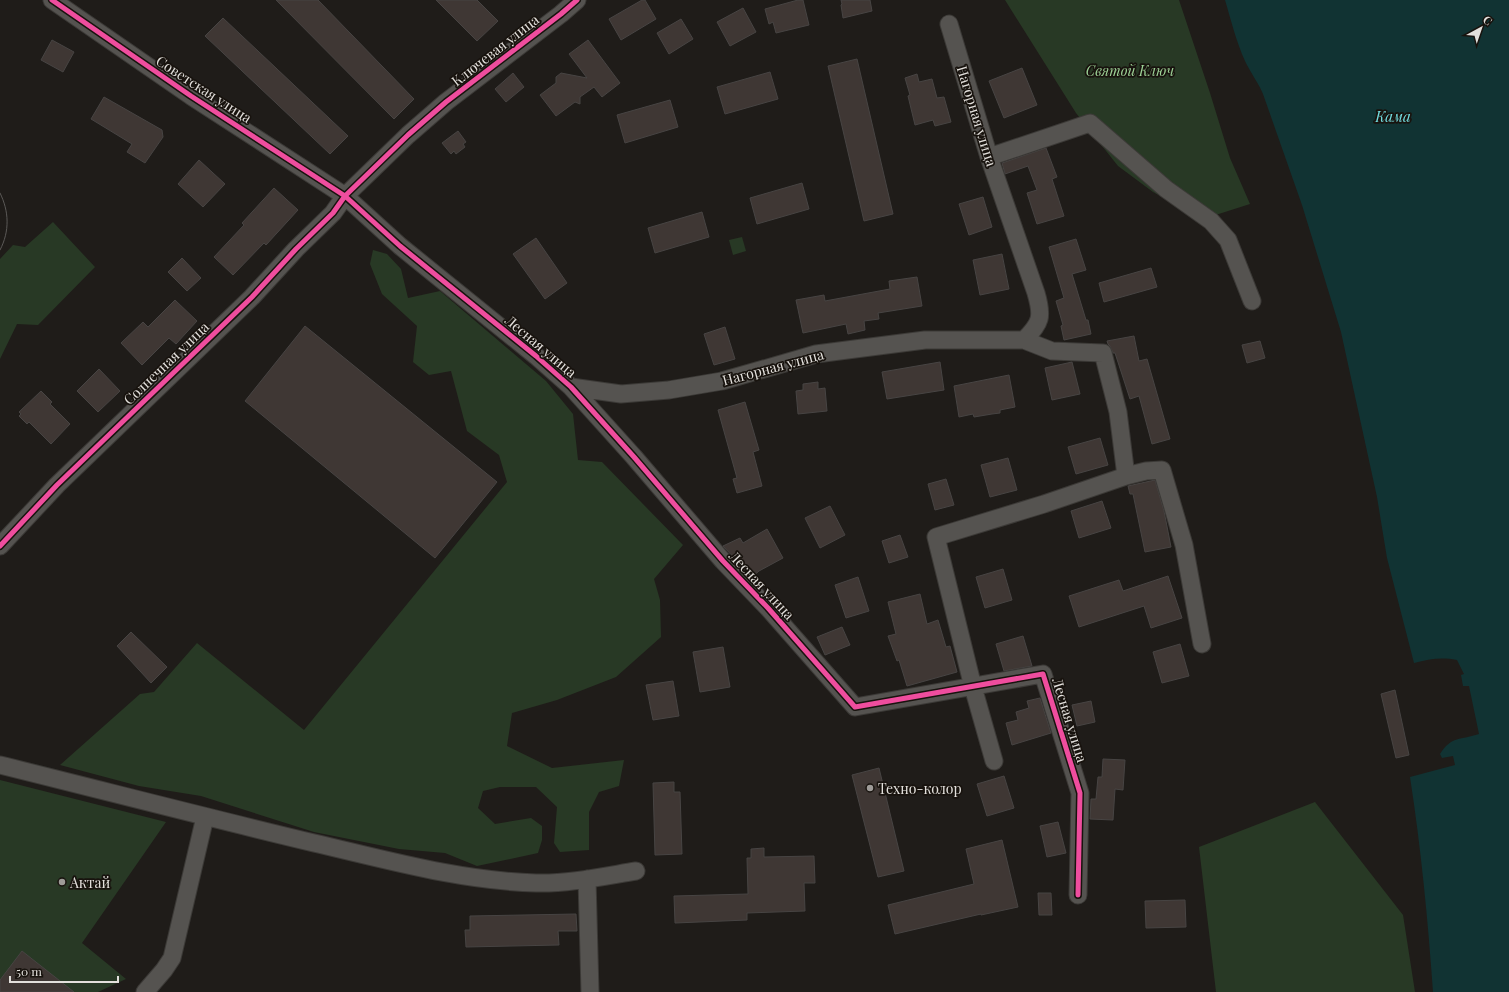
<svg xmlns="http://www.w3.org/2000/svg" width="1509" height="992" font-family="'Playfair Display',serif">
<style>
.green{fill:#283925}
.water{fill:#133}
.building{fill:#3f3734;stroke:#474443}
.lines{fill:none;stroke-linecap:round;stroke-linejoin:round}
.minor-casing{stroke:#3c3a37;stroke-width:19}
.minor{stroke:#555350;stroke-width:17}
.tram{stroke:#5b5957;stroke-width:1}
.cycleway-casing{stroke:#18130e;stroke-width:8}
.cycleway{stroke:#ef4d9e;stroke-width:5}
.poi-dot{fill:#9e9b98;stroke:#18130e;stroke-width:1.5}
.labels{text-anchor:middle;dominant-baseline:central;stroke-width:3.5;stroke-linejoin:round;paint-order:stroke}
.street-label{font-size:14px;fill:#e3e0dc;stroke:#18130e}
.park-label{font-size:14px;font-style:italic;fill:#9ed397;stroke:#18130e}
.poi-label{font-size:14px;fill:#e3e0dc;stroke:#18130e;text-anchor:start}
.water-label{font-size:15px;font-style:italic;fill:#72dde0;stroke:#18130e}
</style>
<rect width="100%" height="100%" fill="#1f1c19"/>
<path class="green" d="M 1005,0 L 1179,0 L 1210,93 L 1230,158 L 1250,204 L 1203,219 L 1153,192 L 1118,166 L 1076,113 Z
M 53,222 L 95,267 L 38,325 L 17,324 L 0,359 L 0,259 L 13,245 L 25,247 Z
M 742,237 L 746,251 L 733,255 L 729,240 Z
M 373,250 L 387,254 L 401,269 L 408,298 L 440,291 L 546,381 L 573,414 L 578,460 L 602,462 L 683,545 L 654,579 L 660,600 L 661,637 L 616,677 L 557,700 L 512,713 L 507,746 L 552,768 L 624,760 L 619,786 L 599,792 L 589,812 L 589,850 L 560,852 L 554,843 L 557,807 L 536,787 L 500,787 L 483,791 L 478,808 L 495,824 L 531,818 L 542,826 L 542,840 L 538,853 L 477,866 L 445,853 L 399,849 L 314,832 L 201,796 L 139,786 L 60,765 L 140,694 L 154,692 L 197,643 L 304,730 L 507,482 L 499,455 L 467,431 L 451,371 L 429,375 L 413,362 L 417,326 L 382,294 L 370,264 Z
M 0,780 L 166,822 L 82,943 L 126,979 L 98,992 L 0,992 Z
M 1315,802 L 1403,915 L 1415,992 L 1216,992 L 1199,847 Z"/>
<path class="water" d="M 1225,0 L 1509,0 L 1509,992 L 1433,992 C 1428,920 1421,848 1410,777 L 1455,765 L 1453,756 L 1442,758 L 1440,754 C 1451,736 1461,740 1479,734 L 1469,686 L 1463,686 L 1461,675 L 1464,674 L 1457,660 C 1441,657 1429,659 1414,663 L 1387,558 L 1377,497 L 1341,332 L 1302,205 L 1263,94 C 1258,82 1250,72 1245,61 C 1236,41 1231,20 1225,0 Z"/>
<path class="building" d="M 276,0 L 318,0 L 414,99 L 394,119 Z
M 436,0 L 477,0 L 498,21 L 477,41 Z
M 642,0 L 645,0 L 656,19 L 621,40 L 609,19 Z
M 798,0 L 803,0 L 809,25 L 776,33 L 773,22 L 769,24 L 765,9 Z
M 841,0 L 870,0 L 872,11 L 843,18 L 841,5 L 842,4 Z
M 743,8 L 756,32 L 730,46 L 717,22 Z
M 223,18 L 348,136 L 330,154 L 205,36 Z
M 681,19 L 693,39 L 669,54 L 657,33 Z
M 52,40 L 74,52 L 63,72 L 41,60 Z
M 588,40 L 620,83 L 602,97 L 594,87 L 580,97 L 580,104 L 575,102 L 556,116 L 540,95 L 556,83 L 556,77 L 561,73 L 587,78 L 569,54 Z
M 857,59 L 893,214 L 864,221 L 828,66 Z
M 1022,68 L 1037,105 L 1004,118 L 989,81 Z
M 770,72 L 778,99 L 725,114 L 717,87 Z
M 513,73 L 524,87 L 506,102 L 495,89 Z
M 917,74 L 919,82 L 932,79 L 937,98 L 944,97 L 951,122 L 935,126 L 933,120 L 915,125 L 908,96 L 910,95 L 905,78 Z
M 104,97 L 162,130 L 163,137 L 145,163 L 127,152 L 132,144 L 91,119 Z
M 670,100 L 678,127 L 625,143 L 617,115 Z
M 458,131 L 466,142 L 463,144 L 465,147 L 456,154 L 454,151 L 451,154 L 442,143 Z
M 1046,148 L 1057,177 L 1052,179 L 1064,216 L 1037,224 L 1027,193 L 1037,190 L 1028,166 L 1005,174 L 1002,163 Z
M 199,160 L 225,184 L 203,207 L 178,184 Z
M 802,183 L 809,209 L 757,224 L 750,198 Z
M 274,188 L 298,210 L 266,245 L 264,243 L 233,275 L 214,257 L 244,225 L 242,223 Z
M 983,197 L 992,227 L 969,235 L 959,204 Z
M 702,212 L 709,237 L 655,253 L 648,228 Z
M 536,238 L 567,283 L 545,299 L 513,254 Z
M 1076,239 L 1086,270 L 1072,274 L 1086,320 L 1088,320 L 1091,334 L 1064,340 L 1061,326 L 1063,325 L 1056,301 L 1064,298 L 1049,247 Z
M 1002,254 L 1009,289 L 980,295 L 973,260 Z
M 182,258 L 201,278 L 187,291 L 168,272 Z
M 1151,268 L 1157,287 L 1104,302 L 1099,283 Z
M 917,277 L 922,306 L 878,313 L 879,319 L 864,321 L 865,330 L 848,334 L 846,324 L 803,333 L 796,300 L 824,295 L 825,301 L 890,289 L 889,281 Z
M 175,300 L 197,321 L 176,344 L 169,338 L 142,365 L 121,343 L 143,322 L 148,327 Z
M 305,326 L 497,482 L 435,558 L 245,401 Z
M 725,327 L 735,359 L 714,365 L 704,334 Z
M 1134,336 L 1139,361 L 1147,359 L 1170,439 L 1152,444 L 1139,396 L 1130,399 L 1115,353 L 1113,353 L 1110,346 L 1108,344 L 1107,341 Z
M 1260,341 L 1265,358 L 1247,363 L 1242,345 Z
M 940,362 L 944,390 L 887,399 L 882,372 Z
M 1072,362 L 1080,394 L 1052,400 L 1045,368 Z
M 99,369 L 120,391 L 98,412 L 77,391 Z
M 1009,375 L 1015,407 L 1000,410 L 1000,413 L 992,414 L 974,417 L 973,414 L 959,417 L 954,386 Z
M 818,382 L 818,389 L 825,388 L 827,411 L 798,414 L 796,391 L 803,390 L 803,384 Z
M 41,391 L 52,402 L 50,404 L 70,424 L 51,444 L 29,422 L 27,424 L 19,416 L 21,414 L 19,412 Z
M 745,402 L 759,450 L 753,452 L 762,486 L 737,493 L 733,479 L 737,478 L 718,410 Z
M 1100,438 L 1108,465 L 1076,474 L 1068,447 Z
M 1008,458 L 1017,490 L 990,497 L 981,465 Z
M 946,479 L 954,505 L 935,510 L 928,484 Z
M 1155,480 L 1164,511 L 1171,547 L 1145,552 L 1133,494 L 1130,494 L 1128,486 Z
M 1102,501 L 1111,528 L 1079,538 L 1071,511 Z
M 830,506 L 845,535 L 820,548 L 805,518 Z
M 767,529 L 783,558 L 759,571 L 752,577 L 723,546 L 740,538 L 743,543 Z
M 900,535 L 908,557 L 889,563 L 882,541 Z
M 1003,569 L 1012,600 L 985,608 L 976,577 Z
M 1168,576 L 1182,618 L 1151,628 L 1144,606 L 1079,627 L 1069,596 L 1119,580 L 1123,591 Z
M 858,577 L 869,611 L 846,618 L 835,585 Z
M 920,594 L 927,624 L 938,620 L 946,647 L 950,646 L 957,672 L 907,686 L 899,660 L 897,661 L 888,636 L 896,634 L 888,602 Z
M 842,627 L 850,645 L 825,655 L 817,637 Z
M 131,632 L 167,667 L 151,683 L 117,646 Z
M 1023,636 L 1032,666 L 1004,671 L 996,644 Z
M 1180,644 L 1189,676 L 1162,683 L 1153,652 Z
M 723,647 L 730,687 L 700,692 L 693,652 Z
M 673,681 L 679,716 L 653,720 L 646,685 Z
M 1395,690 L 1409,755 L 1396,758 L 1381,694 Z
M 1040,698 L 1051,733 L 1012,745 L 1006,723 L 1018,720 L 1016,712 L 1029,708 L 1027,701 Z
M 1091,701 L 1095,722 L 1077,726 L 1072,705 Z
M 1103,759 L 1125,760 L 1123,790 L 1115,789 L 1113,820 L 1090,819 L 1091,799 L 1096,799 L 1098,777 L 1102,777 Z
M 879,768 L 904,871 L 878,877 L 852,775 Z
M 1004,776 L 1014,808 L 987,816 L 977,784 Z
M 674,782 L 674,792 L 680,792 L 682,854 L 655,855 L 653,783 Z
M 1058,822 L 1066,853 L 1047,857 L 1040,826 Z
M 1002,840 L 1018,907 L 981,915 L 981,914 L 895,934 L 888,905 L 974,884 L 966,849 Z
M 764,848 L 764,857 L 814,856 L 815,883 L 804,883 L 805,911 L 747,913 L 747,920 L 675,923 L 674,896 L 748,894 L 747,858 L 751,858 L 751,849 Z
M 1038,893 L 1051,893 L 1052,915 L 1039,915 Z
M 1185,900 L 1186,927 L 1146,928 L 1145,901 Z
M 576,914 L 577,931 L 558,931 L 559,945 L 466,947 L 465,930 L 470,930 L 470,916 Z
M 22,951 L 74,992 L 0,992 L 0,980 Z"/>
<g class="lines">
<g class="minor-casing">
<path id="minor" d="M 52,0 L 191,96 L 345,196 L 400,246 L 536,356 L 571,387 L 634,457 L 723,561 L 768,608 L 855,707 L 1043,674 L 1080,793 L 1078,895
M 949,24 L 989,157 L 1036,293 C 1043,317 1041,323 1024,340
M 989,157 L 1090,123 L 1166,189 L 1211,221 L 1228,240 L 1252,301
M 571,387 L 621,394 L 669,390 L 722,381 L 816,354 L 925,340 L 1024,340 L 1052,351 L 1103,353 L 1118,412 L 1126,476
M 0,546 L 57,485 L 252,297 L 296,249 L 333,213 L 345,196 L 408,135 L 446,102 L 561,14 L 577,0
M 994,761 L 973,687 L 936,537 L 1044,504 L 1126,476 L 1146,471 L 1162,470 L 1184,545 L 1202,644
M 0,765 C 105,791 209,818 314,843 C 387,860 461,881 536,883 C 567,884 605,876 636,871
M 587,879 L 590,992
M 145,992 L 164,970 L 172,958 L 205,817"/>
</g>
<use href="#minor" class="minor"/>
<path class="tram" d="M 0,193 C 9,211 10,231 0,250"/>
<g class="cycleway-casing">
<path id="cycleway" d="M 52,0 L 191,96 L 345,196 L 400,246 L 536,356 L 571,387 L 634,457 L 723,561 L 768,608 L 855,707 L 1043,674 L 1080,793 L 1078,895
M 0,546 L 57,485 L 252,297 L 296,249 L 333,213 L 345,196 L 408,135 L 446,102 L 561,14 L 577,0"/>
</g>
<use href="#cycleway" class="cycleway"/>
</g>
<g class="poi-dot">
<circle cx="870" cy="788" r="4"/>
<circle cx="62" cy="882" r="4"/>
</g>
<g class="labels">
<g class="street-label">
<text transform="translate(495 50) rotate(-38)">Ключевая улица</text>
<text transform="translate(204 89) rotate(33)">Советская улица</text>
<text transform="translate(977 116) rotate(73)">Нагорная улица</text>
<text transform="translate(541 346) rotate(40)">Лесная улица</text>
<text transform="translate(166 363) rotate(-44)">Солнечная улица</text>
<text transform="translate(773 367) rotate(-15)">Нагорная улица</text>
<text transform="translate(762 585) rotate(47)">Лесная улица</text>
<text transform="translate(1070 720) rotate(73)">Лесная улица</text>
</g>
<g class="park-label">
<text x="1130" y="70">Святой Ключ</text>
</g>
<g class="poi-label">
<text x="878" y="788">Техно-колор</text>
<text x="70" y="882">Актай</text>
</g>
<g class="water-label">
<text x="1393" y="116">Кама</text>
</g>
</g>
<g transform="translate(1481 28) rotate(40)" stroke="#18130e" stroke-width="3" paint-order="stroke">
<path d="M0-3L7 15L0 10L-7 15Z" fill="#e3e0dc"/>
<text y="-6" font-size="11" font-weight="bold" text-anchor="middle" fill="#e3e0dc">С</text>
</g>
<path d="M10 976v6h108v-6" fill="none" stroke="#e3e0dc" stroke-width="2"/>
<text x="16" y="976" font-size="12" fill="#e3e0dc" stroke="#18130e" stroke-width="3" paint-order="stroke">50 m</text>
</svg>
